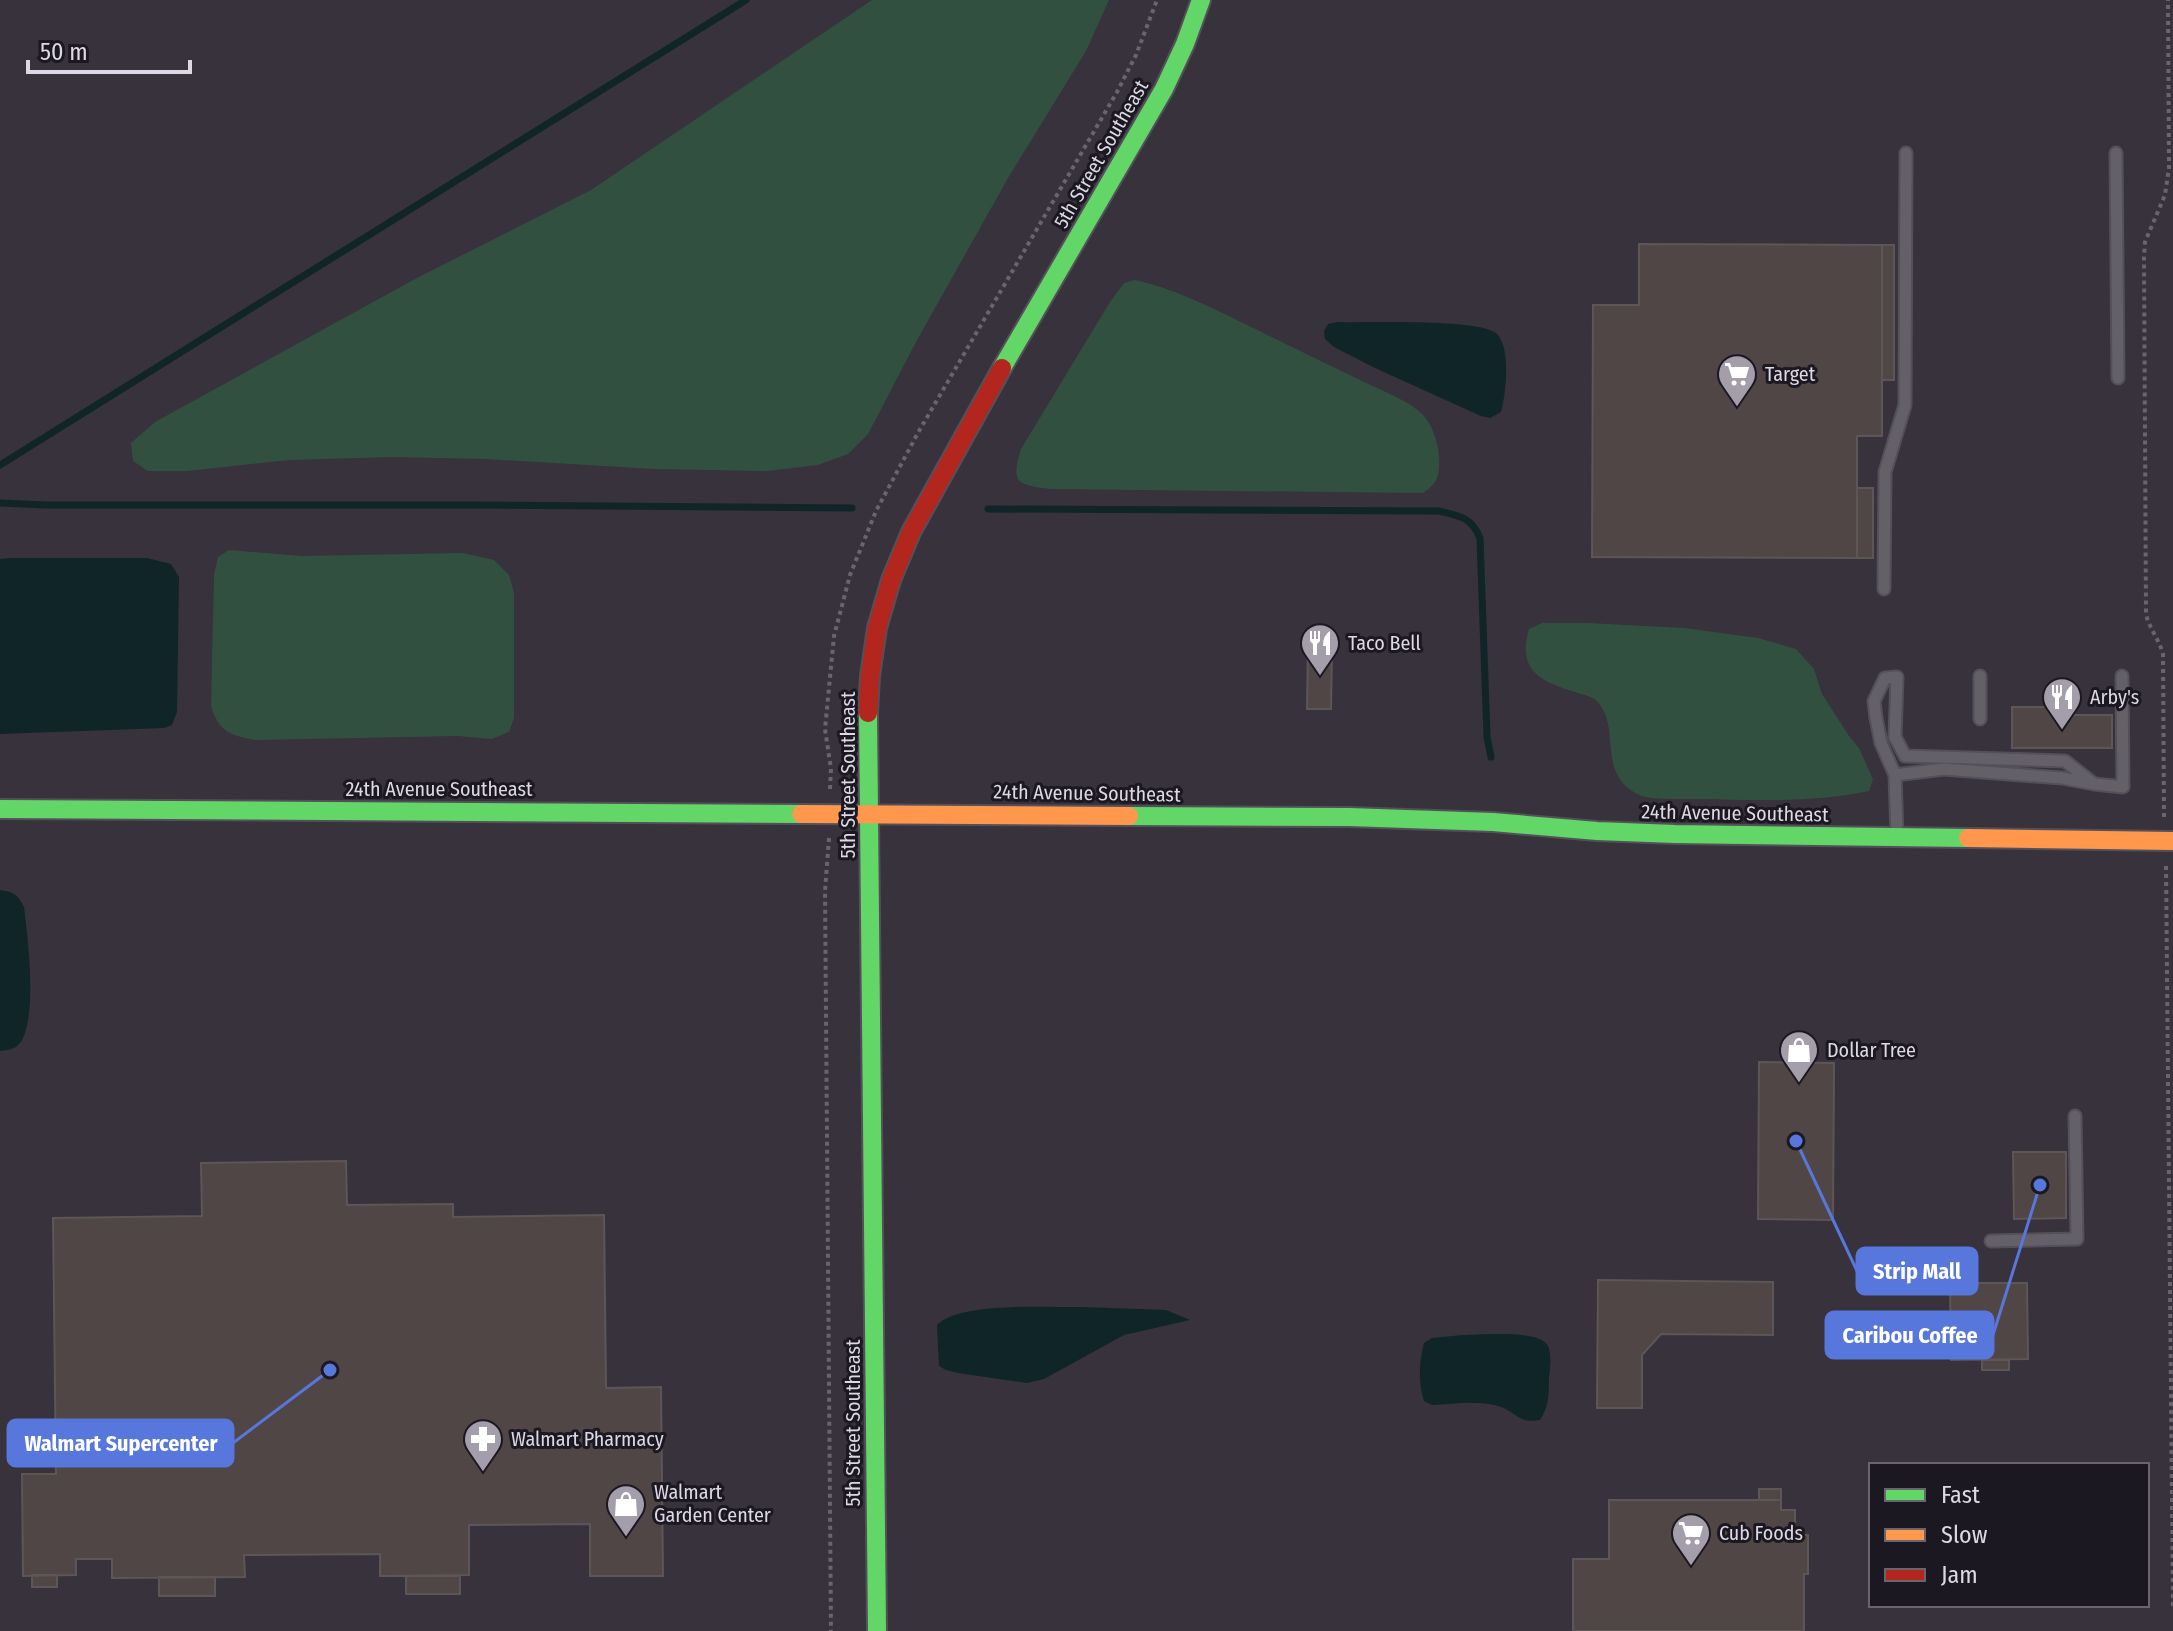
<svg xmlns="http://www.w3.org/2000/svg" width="2173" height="1631" font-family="'Fira Sans Condensed',sans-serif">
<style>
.green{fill:#325040}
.water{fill:#102528}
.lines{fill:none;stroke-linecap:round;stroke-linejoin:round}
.stream{stroke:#102528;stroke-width:7}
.building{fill:#504645;stroke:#5c5657;stroke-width:2}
.lane-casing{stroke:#54505a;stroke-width:15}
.fast-casing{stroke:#54505a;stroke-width:22}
.slow-casing{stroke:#54505a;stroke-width:22}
.jam-casing{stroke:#54505a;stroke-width:22}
.path{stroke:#69656d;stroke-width:4;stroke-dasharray:4 4;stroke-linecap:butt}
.lane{stroke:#646068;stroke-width:11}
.fast{stroke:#63d668;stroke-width:18}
.slow{stroke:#ff974d;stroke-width:18}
.jam{stroke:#b3261e;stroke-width:18}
.labels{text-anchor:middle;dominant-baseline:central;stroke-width:6;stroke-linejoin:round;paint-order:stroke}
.street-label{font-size:20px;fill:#ddd8e5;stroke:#1c1821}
.poi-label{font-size:20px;fill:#ddd8e5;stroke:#1c1821;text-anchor:start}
.leader{fill:none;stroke:#5777dc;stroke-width:3}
.callout-dot{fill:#5777dc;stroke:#1c1821;stroke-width:3}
.callout{fill:#5777dc;stroke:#5777dc;stroke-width:3}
.callout-label{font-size:22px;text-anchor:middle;font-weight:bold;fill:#fff}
</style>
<rect width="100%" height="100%" fill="#37323c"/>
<path class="green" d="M 872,0 L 1109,0 L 1086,51 L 1008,178 L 916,342 L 868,434 L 848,454 L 818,465 L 767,471 L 654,469 L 485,459 L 393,457 L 289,460 L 188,471 L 148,471 L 133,461 L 131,443 L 155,422 L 415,279 L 591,190 Z
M 1135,280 C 1173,288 1208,306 1243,323 C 1282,342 1321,361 1360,380 C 1378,389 1411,401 1424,416 C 1436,430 1442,457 1438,475 C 1436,483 1430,488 1423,493 L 1051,489 C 1018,485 1010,484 1021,449 L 1110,302 L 1124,283 Z
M 229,550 L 301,556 L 463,553 L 494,560 L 509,575 L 514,593 L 514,718 L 509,732 L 492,739 L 458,736 L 255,740 C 230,735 219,732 211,706 L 214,575 L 218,557 Z
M 1542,623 L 1588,623 L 1684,628 L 1758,638 L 1796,649 L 1814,669 L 1822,694 L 1849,736 L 1859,748 L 1873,779 L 1869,791 C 1813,803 1754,800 1697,799 C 1684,799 1654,800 1642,796 C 1636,794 1625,787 1622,782 C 1603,759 1618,724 1597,701 C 1593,696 1582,695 1575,692 C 1540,681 1517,671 1529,629 Z"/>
<path class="water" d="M 1337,322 C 1365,323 1481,318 1497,334 C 1511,348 1506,394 1501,412 L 1490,418 L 1481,416 L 1375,368 L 1334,347 L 1325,339 L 1324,331 L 1328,324 Z
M 10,558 L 147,558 L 171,564 L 179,577 L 177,712 L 172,725 L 164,728 L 0,734 L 0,559 Z
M 0,890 C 13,892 18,894 24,907 C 28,939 37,1011 22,1040 C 17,1049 9,1050 0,1051 Z
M 1082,1307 L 1166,1310 L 1190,1320 L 1124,1335 L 1044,1379 L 1027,1383 L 958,1373 L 946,1370 L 939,1366 L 937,1325 C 961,1301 1047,1308 1082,1307 Z
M 1463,1335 C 1480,1335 1540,1329 1548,1346 C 1552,1355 1550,1368 1549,1378 C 1549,1393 1549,1407 1540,1420 C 1517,1424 1518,1412 1498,1406 C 1478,1400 1453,1404 1432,1405 L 1424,1401 C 1418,1383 1419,1361 1424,1343 L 1432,1338 Z"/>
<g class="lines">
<path class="stream" d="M 0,465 L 746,0
M 0,503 L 46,505 L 462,505 L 852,508
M 988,509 L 1439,511 C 1460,516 1471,517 1480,538 L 1487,737 L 1491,757"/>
</g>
<path class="building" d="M 1639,244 L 1882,245 L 1882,436 L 1857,436 L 1857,558 L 1592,557 L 1593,305 L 1639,305 Z
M 1882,245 L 1894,245 L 1894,380 L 1882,380 Z
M 1857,488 L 1873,488 L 1873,558 L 1857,558 Z
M 1308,646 L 1332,646 L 1331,709 L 1307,709 Z
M 2012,707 L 2059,707 L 2059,715 L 2112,715 L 2112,748 L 2012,748 Z
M 1759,1062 L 1834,1063 L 1833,1220 L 1758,1219 Z
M 2013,1152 L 2066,1152 L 2066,1218 L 2014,1219 Z
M 346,1161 L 347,1205 L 453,1204 L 453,1217 L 604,1215 L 606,1388 L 661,1387 L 663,1576 L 590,1576 L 590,1524 L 469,1525 L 469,1575 L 380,1576 L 380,1554 L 244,1555 L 245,1577 L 112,1578 L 112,1559 L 76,1559 L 76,1575 L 23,1576 L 22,1474 L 56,1474 L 53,1218 L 202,1216 L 201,1163 Z
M 1598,1280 L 1773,1282 L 1773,1335 L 1661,1334 L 1642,1355 L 1642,1408 L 1597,1408 Z
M 1950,1283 L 2027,1283 L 2028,1359 L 1951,1360 Z
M 1982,1360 L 2009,1360 L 2009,1370 L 1982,1370 Z
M 1759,1489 L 1781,1489 L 1781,1500 L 1759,1500 Z
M 1609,1500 L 1781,1500 L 1781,1510 L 1795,1510 L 1795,1535 L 1808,1535 L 1808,1574 L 1804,1574 L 1804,1631 L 1573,1631 L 1573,1559 L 1609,1559 Z
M 32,1575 L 57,1575 L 57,1587 L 32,1587 Z
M 406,1576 L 460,1576 L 460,1594 L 406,1594 Z
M 159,1577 L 215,1577 L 215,1596 L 159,1596 Z"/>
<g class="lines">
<g class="lane-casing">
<path id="lane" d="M 2116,153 L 2118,378
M 1884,589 L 1885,472 L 1905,405 L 1906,153
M 1980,676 L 1980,719
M 1895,775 L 1897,835
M 2094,784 L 2065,761 L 1905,756 L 1895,737 L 1897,677 L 1885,678 L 1874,701 L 1876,718 L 1881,743 L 1895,775 L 1944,769 L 2062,778 L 2094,784 L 2123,787 L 2122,676
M 1991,1241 L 2077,1239 L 2075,1116"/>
</g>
<g class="fast-casing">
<path id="fast" d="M 1002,368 L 1164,89 L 1185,44 L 1201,0
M 868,713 L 877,1631
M 0,809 L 801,814
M 1129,816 L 1349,817 L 1493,822 L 1597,831 L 1675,834 L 1968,838"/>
</g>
<g class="slow-casing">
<path id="slow" d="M 801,814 L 1129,816
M 1968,838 L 2173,841"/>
</g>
<g class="jam-casing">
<path id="jam" d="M 868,713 L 870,676 L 877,628 L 891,580 L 911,532 L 1002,368"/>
</g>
<path class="path" d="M 830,789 L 831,769 L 825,729 L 834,636 L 850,575 L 876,511 L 919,431 L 1117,92 L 1136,55 L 1157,0
M 2164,817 L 2163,654 C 2159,639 2149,628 2146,614 L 2144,257 L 2145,242 L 2165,195 L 2169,168 L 2168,0
M 829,838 L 825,891 L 831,1631
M 2166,866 L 2173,1606"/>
<use href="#lane" class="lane"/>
<use href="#fast" class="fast"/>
<use href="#slow" class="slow"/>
<use href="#jam" class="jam"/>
</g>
<defs>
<g id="supermarket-pin" transform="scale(2)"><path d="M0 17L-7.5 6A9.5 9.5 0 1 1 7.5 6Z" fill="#a39eaa" stroke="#1c1821"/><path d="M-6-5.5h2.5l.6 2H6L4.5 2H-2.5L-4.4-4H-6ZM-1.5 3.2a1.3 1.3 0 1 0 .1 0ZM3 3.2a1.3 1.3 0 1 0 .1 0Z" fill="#fff"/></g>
<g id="restaurant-pin" transform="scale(2)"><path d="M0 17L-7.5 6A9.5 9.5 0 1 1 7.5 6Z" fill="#a39eaa" stroke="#1c1821"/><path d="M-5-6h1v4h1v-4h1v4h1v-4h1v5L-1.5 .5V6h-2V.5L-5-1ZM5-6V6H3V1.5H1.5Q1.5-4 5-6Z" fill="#fff"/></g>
<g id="shop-pin" transform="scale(2)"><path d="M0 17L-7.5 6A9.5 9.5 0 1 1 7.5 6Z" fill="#a39eaa" stroke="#1c1821"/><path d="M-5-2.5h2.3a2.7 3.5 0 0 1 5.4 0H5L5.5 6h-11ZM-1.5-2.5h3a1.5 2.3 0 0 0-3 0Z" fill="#fff"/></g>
<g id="pharmacy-pin" transform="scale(2)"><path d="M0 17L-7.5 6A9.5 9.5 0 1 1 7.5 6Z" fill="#a39eaa" stroke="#1c1821"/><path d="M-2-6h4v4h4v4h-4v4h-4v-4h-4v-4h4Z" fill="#fff"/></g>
</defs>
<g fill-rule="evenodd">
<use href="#supermarket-pin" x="1737" y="374"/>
<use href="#restaurant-pin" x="1320" y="643"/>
<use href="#restaurant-pin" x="2062" y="697"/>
<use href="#shop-pin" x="1799" y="1050"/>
<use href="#pharmacy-pin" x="483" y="1439"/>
<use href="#shop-pin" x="626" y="1504"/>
<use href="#supermarket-pin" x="1691" y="1533"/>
</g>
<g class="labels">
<g class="street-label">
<text transform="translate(1101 154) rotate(-60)">5th Street Southeast</text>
<text transform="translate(848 775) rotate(-90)">5th Street Southeast</text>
<text x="439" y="789">24th Avenue Southeast</text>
<text transform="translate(1087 793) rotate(1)">24th Avenue Southeast</text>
<text transform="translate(1735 813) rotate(1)">24th Avenue Southeast</text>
<text transform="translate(853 1423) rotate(-90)">5th Street Southeast</text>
</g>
<g class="poi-label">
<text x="1765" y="374">Target</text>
<text x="1348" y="643">Taco Bell</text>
<text x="2090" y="697">Arby's</text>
<text x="1827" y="1050">Dollar Tree</text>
<text x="511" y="1439">Walmart Pharmacy</text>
<text x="654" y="1492">Walmart<tspan x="654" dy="23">Garden Center</tspan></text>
<text x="1719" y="1533">Cub Foods</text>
</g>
</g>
<path class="leader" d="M1796 1141L1857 1271M2040 1185L1993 1335M330 1370L233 1443"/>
<g class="callout-dot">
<circle cx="1796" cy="1141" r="8"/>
<circle cx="2040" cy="1185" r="8"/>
<circle cx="330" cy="1370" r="8"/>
</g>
<g class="callout">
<rect x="1857" y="1248" width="120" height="46" rx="8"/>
<rect x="1826" y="1312" width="167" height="46" rx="8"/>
<rect x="8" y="1420" width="225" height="46" rx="8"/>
</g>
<g class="callout-label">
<text x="1917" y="1279">Strip Mall</text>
<text x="1910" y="1343">Caribou Coffee</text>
<text x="121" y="1451">Walmart Supercenter</text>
</g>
<rect x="1869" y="1463" width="280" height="144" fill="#1c1821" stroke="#69656f" stroke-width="2"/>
<rect x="1885" y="1489" width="40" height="12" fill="#63d668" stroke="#69656f" stroke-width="2"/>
<text x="1941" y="1503" font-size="24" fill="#ddd8e5">Fast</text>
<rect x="1885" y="1529" width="40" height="12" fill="#ff974d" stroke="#69656f" stroke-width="2"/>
<text x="1941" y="1543" font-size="24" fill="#ddd8e5">Slow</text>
<rect x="1885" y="1569" width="40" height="12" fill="#b3261e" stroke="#69656f" stroke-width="2"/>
<text x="1941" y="1583" font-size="24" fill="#ddd8e5">Jam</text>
<path d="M28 60v12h162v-12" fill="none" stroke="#ddd8e5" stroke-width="4"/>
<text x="40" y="60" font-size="24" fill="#ddd8e5" stroke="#1c1821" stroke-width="6" paint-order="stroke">50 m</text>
</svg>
